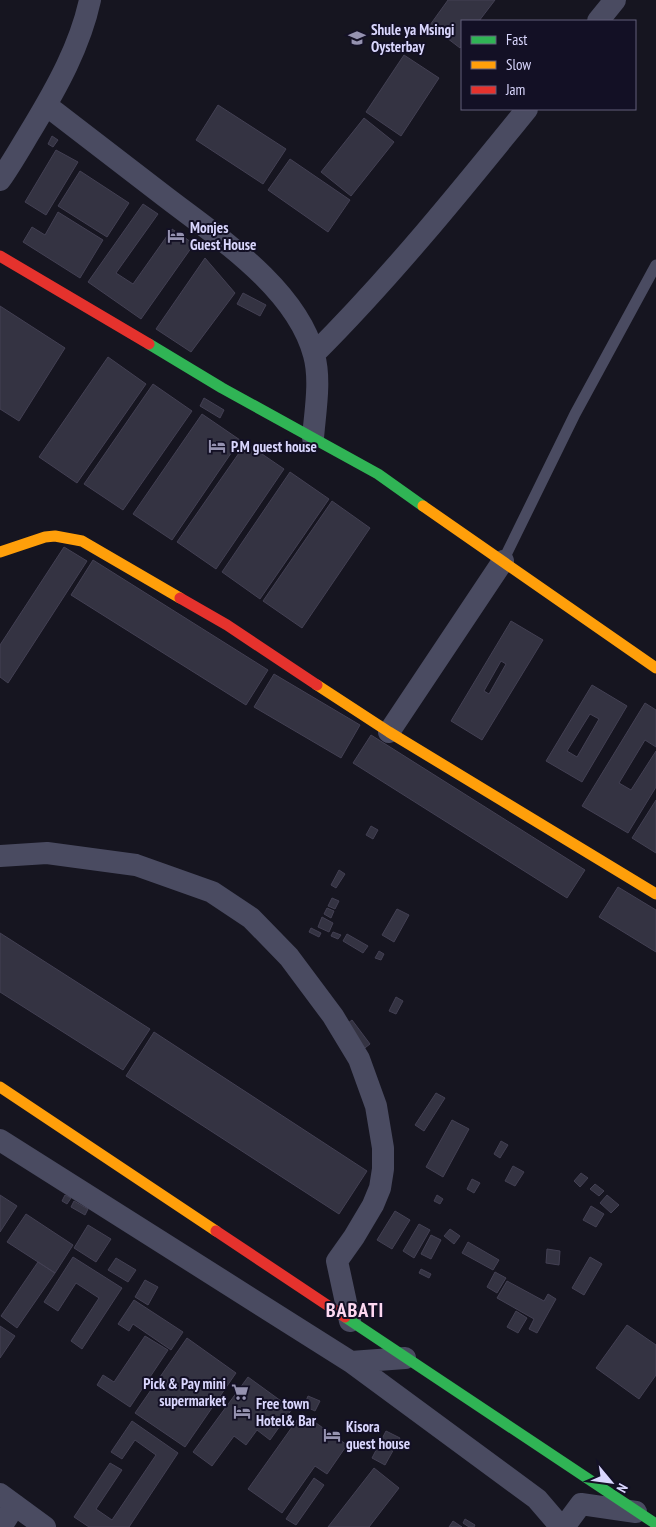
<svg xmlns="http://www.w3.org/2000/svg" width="656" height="1527" font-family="'PT Sans Narrow',sans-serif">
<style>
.building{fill:#343342;stroke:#434053;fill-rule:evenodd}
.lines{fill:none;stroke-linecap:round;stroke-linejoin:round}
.lane{stroke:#4a4b61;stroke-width:11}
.street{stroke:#4a4b61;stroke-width:22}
.fast{stroke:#30b455;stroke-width:11}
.slow{stroke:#ff9f0a;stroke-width:11}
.jam{stroke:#e5322d;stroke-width:11}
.labels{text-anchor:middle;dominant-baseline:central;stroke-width:4;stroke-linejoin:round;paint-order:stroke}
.poi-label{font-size:15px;font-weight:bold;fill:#d9d6fd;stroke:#131025;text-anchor:start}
.district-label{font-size:20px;font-weight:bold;letter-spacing:1px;fill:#fdd8f1;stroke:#131025}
</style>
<rect width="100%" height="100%" fill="#161520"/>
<path class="building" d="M 448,0 L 495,0 L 479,21 L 462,21 L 462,45 L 460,48 L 430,25 Z
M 404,55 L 439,78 L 401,136 L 366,112 Z
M 218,105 L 286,149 L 263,184 L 196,140 Z
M 364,118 L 394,142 L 351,196 L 321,172 Z
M 52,136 L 58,140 L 53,147 L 48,144 Z
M 56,150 L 78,162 L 46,215 L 25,202 Z
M 290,159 L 350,200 L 328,232 L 268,190 Z
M 80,171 L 129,203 L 107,237 L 58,206 Z
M 143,204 L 158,214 L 116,273 L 133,284 L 172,229 L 194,244 L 141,319 L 88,282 Z
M 58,212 L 103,240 L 80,278 L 23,242 L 32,227 L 45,235 Z
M 205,258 L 235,293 L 191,352 L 156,329 Z
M 243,293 L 266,305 L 260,316 L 237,304 Z
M 0,306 L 65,348 L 19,421 L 0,409 Z
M 108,357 L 146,384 L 77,483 L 39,457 Z
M 153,384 L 192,411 L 123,510 L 84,484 Z
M 204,398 L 224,410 L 220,418 L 200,406 Z
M 202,414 L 240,440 L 172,540 L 133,514 Z
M 246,443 L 284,469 L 216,569 L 177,542 Z
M 290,472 L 329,499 L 260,599 L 222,572 Z
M 332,501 L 370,528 L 302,628 L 263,601 Z
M 64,547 L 87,561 L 8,683 L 0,677 L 0,645 Z
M 93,560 L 268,670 L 246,705 L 71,595 Z
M 511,621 L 543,640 L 482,740 L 451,721 ZM 501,661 L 506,664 L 489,694 L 484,691 Z
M 274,674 L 360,725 L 341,758 L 254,707 Z
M 592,685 L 627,706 L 582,782 L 546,761 ZM 590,714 L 599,719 L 577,757 L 567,751 Z
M 645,703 L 656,710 L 656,747 L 645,740 L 619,783 L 631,790 L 656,751 L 656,787 L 628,833 L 582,806 Z
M 371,735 L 585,870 L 567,898 L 353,763 Z
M 656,800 L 656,853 L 632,838 Z
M 371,826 L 378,830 L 373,839 L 366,835 Z
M 339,870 L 345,874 L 336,888 L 331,885 Z
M 618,887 L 656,910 L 656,952 L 599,917 Z
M 332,898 L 339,901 L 335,909 L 328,906 Z
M 327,908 L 334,911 L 331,918 L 324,914 Z
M 397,909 L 409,915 L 394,942 L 382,935 Z
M 322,917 L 333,923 L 329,932 L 318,927 Z
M 311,928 L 321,933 L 319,937 L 309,932 Z
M 333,932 L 341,935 L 338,939 L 331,936 Z
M 0,933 L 150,1029 L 123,1070 L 0,992 Z
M 347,934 L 368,946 L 363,953 L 343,941 Z
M 379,951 L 384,954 L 381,960 L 375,958 Z
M 396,997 L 403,1001 L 396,1014 L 389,1011 Z
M 352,1020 L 370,1044 L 361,1051 L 343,1027 Z
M 154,1032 L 367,1171 L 339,1214 L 126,1076 Z
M 436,1093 L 445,1098 L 424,1131 L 415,1125 Z
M 452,1120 L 469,1129 L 443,1177 L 426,1167 Z
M 501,1141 L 508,1145 L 500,1158 L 494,1154 Z
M 513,1166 L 524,1172 L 515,1186 L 505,1181 Z
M 581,1173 L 588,1178 L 580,1187 L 574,1181 Z
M 472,1179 L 480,1183 L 474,1193 L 467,1189 Z
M 595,1184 L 604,1191 L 599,1196 L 590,1189 Z
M 0,1195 L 17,1206 L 0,1232 Z
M 65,1195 L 71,1198 L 67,1204 L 62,1201 Z
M 437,1195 L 443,1199 L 440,1204 L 434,1201 Z
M 607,1195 L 619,1205 L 611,1213 L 600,1203 Z
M 74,1201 L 88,1209 L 85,1215 L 71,1207 Z
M 591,1206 L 604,1214 L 596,1227 L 583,1220 Z
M 395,1211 L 410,1220 L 392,1249 L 377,1240 Z
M 26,1214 L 73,1245 L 55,1273 L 7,1242 Z
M 419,1224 L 430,1230 L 414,1258 L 403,1251 Z
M 88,1225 L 111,1239 L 96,1262 L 74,1248 Z
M 450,1229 L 460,1236 L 454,1244 L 444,1236 Z
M 431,1235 L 441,1240 L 431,1259 L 421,1254 Z
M 468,1242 L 499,1260 L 493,1270 L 462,1253 Z
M 547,1249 L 560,1251 L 559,1265 L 546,1263 Z
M 73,1257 L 122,1288 L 82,1349 L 71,1341 L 99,1298 L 76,1283 L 58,1311 L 44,1302 Z
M 590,1257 L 602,1264 L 584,1295 L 572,1288 Z
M 116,1258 L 136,1270 L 128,1282 L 108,1270 Z
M 38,1262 L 55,1273 L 17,1328 L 1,1316 Z
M 421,1269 L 431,1274 L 429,1278 L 419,1273 Z
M 495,1272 L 506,1278 L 497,1293 L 487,1287 Z
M 145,1280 L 158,1287 L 148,1305 L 135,1297 Z
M 507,1281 L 544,1301 L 548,1294 L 556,1299 L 537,1333 L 529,1329 L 534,1319 L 497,1298 Z
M 134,1300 L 183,1332 L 171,1350 L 133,1324 L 129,1331 L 118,1324 Z
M 516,1311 L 527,1318 L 518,1333 L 507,1327 Z
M 627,1325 L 656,1345 L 656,1375 L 639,1399 L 596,1368 Z
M 0,1326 L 15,1336 L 0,1358 Z
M 145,1336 L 168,1350 L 130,1407 L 97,1385 L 103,1375 L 114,1382 Z
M 187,1338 L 236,1373 L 185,1447 L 135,1413 Z
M 248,1377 L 292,1409 L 270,1440 L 257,1430 L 246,1445 L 234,1436 L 212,1466 L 193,1452 Z
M 308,1396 L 320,1401 L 315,1411 L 304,1406 Z
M 302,1413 L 347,1445 L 327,1474 L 315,1466 L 282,1513 L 248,1489 Z
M 132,1421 L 178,1453 L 129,1527 L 89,1527 L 74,1517 L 110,1463 L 122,1470 L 96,1509 L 112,1520 L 156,1455 L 135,1440 L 122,1459 L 111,1452 Z
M 386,1431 L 400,1438 L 385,1465 L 372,1458 Z
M 374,1468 L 399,1488 L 369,1527 L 328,1527 Z
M 314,1478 L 324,1485 L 296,1525 L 286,1519 Z
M 465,1519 L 475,1525 L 474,1527 L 469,1527 L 463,1523 Z
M 453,1521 L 462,1527 L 449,1527 Z"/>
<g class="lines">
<path class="lane" d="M 503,561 L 575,414 L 656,265"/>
<path class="street" d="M 598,21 L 615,0
M 46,105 C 85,135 124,165 163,195 C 216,236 296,287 314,355 C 321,380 315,412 313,438
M 0,180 C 12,163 22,145 33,127 C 57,87 80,46 90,0
M 314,354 C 391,277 459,193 527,109
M 389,732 L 503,561
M 0,856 L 47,853 L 136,865 L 212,892 L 251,918 L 289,957 L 333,1016 L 359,1059 L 376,1106 L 383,1148 L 383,1169 L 380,1188 L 373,1205 L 354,1237 L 337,1261 L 350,1321
M 0,1140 L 351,1362 L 537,1499 L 561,1527
M 351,1362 L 405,1358
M 0,1494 L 45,1527
M 1,1527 L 15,1505
M 564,1527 L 581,1504 L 636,1512"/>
<path class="fast" d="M 149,344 L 222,388 L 378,474 L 423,506
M 345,1317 L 656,1524"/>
<path class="slow" d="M 423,506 L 656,668
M 0,552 L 45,537 L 55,536 L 82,541 L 180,598
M 317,685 L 389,732 L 656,894
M 0,1087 L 216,1231"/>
<path class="jam" d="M 0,256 L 149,344
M 180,598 L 227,625 L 317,685
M 216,1231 L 345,1317"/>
</g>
<defs>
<g id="school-bare" transform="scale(1.35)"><path d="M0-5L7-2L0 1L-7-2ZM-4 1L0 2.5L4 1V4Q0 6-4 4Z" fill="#9592b0" stroke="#131025" stroke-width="2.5" paint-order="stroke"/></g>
<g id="hotel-bare" transform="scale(1.35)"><path d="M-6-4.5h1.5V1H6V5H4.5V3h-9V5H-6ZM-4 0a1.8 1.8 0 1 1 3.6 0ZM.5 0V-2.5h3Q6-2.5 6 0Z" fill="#9592b0" stroke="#131025" stroke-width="2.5" paint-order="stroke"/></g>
<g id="supermarket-bare" transform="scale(1.35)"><path d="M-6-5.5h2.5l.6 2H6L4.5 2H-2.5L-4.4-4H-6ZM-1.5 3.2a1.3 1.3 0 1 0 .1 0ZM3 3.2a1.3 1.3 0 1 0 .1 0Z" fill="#9592b0" stroke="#131025" stroke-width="2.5" paint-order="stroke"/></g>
</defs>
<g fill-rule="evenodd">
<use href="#school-bare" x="357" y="38"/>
<use href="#hotel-bare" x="176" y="236"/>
<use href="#hotel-bare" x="217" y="446"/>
<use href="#supermarket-bare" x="240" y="1392"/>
<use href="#hotel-bare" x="242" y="1412"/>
<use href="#hotel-bare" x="332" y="1435"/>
</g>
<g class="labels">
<g class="poi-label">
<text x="371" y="29">Shule ya Msingi<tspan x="371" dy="17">Oysterbay</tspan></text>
<text x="190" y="227">Monjes<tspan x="190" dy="17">Guest House</tspan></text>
<text x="231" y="446">P.M guest house</text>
<text x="226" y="1383" text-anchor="end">Pick &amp; Pay mini<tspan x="226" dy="17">supermarket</tspan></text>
<text x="256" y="1403">Free town<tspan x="256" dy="17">Hotel&amp; Bar</tspan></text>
<text x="346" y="1426">Kisora<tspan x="346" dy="17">guest house</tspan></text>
</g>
<g class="district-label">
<text x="355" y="1310">BABATI</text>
</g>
</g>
<rect x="461" y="20" width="175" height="90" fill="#131025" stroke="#625f7b"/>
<rect x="471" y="36" width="25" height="8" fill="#30b455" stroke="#625f7b"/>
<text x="506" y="45" font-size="15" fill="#d9d6fd">Fast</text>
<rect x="471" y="61" width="25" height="8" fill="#ff9f0a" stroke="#625f7b"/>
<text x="506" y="70" font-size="15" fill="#d9d6fd">Slow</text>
<rect x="471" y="86" width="25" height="8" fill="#e5322d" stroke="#625f7b"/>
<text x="506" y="95" font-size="15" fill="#d9d6fd">Jam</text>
<g transform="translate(611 1482) rotate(119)" stroke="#131025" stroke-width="4" paint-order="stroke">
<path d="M0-4L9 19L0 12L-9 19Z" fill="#d9d6fd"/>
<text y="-8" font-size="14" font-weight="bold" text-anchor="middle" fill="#d9d6fd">N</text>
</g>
</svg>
